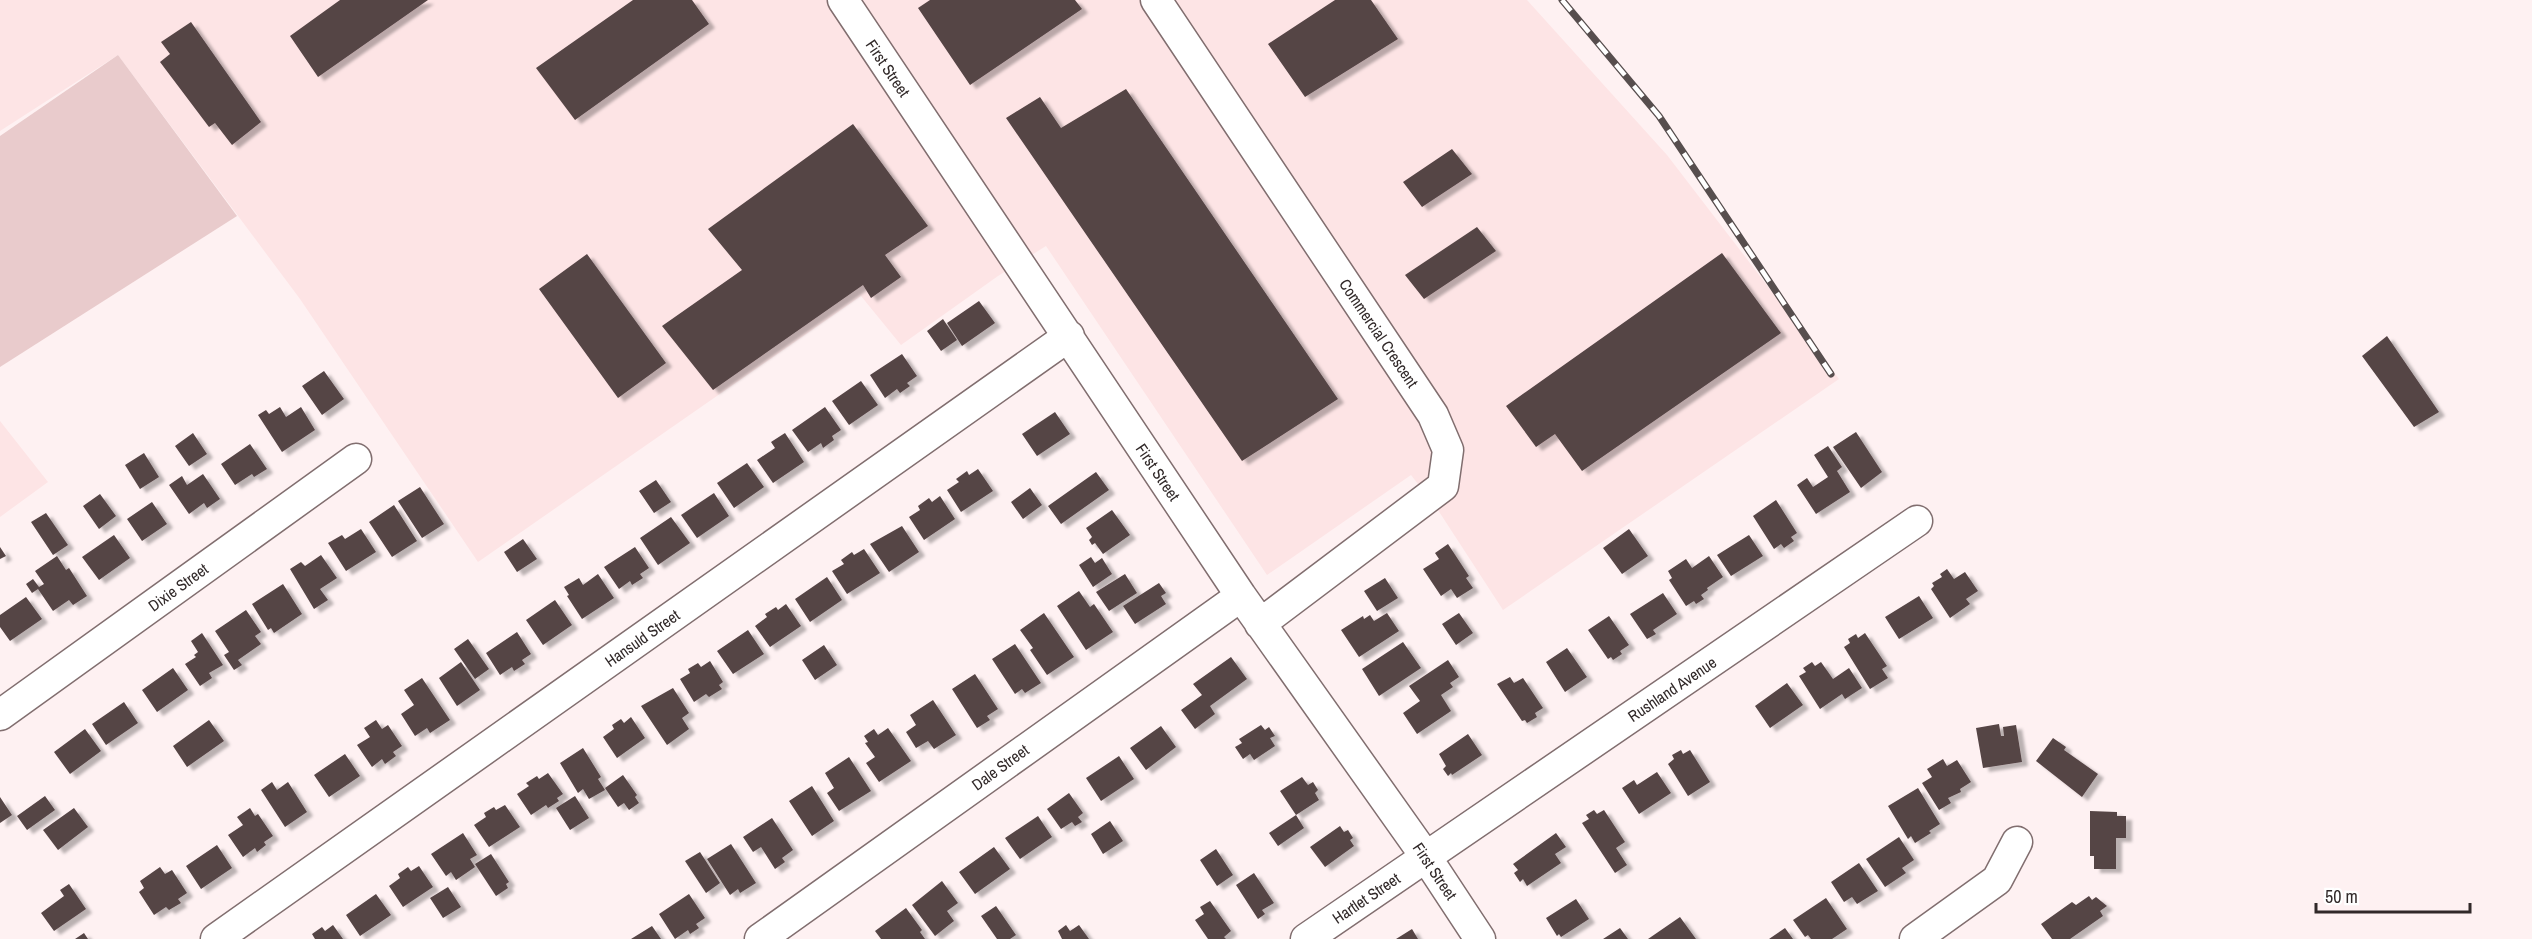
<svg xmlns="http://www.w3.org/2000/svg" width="2532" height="939" font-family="'Archivo Narrow',sans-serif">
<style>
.built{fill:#fde4e5}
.green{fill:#e9cbcc}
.building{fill:#554445;filter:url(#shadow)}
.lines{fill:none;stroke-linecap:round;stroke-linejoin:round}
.minor-casing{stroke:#816e6f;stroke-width:33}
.minor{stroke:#fff;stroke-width:30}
.rail-casing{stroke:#574e4e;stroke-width:7}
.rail{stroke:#fff;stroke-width:4.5;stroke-dasharray:14;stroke-linecap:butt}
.labels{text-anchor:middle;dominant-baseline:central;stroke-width:6;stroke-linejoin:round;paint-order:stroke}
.street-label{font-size:16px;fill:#312929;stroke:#fff}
</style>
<defs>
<filter id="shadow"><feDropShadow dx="6" dy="4" stdDeviation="1.5" flood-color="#0004"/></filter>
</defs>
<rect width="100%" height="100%" fill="#fef1f2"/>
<path class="built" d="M 0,0 L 1527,0 L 1667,155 L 1839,379 L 1503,610 L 1436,507 L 1411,475 L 1267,575 L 1046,246 L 998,276 L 901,345 L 861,296 L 478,562 L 300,299 L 118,55 L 0,131 Z
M 0,421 L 48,482 L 0,517 Z"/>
<path class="green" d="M 118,55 L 237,216 L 0,367 L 0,136 Z"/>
<path class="building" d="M 340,0 L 428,0 L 318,77 L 290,36 Z
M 633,0 L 692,0 L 709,24 L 575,120 L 536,68 Z
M 930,0 L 1075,0 L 1082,9 L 970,85 L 918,8 Z
M 1335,0 L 1371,0 L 1398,39 L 1305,97 L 1268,44 Z
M 191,22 L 261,122 L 232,145 L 215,123 L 209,127 L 160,62 L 170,54 L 161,42 Z
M 1126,89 L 1338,399 L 1242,461 L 1006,118 L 1040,97 L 1061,128 Z
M 853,124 L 928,226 L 885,255 L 901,277 L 871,298 L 863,285 L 713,390 L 662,326 L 742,270 L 708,229 Z
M 1452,149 L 1472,174 L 1422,207 L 1403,182 Z
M 1477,227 L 1496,251 L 1424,299 L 1405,275 Z
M 1722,253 L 1781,333 L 1582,471 L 1555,434 L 1536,447 L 1506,406 Z
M 587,254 L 666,363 L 618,398 L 539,289 Z
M 979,301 L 995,323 L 962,346 L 947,323 Z
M 943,319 L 957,340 L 941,351 L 927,331 Z
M 2387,336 L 2439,412 L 2414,427 L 2362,356 Z
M 902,354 L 917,376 L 907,383 L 910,386 L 900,393 L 897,389 L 885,398 L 870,375 Z
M 324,371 L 344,399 L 322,415 L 302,386 Z
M 861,381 L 878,405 L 849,425 L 832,401 Z
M 280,407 L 286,417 L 301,407 L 315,430 L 282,452 L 258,415 L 266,410 L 269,414 Z
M 825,407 L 841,430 L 832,436 L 834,440 L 823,448 L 821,443 L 808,452 L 792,430 Z
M 1055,412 L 1070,434 L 1037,456 L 1022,434 Z
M 1856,432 L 1882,472 L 1861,488 L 1833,447 Z
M 193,433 L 207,454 L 189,466 L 175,446 Z
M 785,433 L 804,462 L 773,483 L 757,460 L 775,448 L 771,442 Z
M 250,444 L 267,469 L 254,477 L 252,474 L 235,485 L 221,464 Z
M 1828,446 L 1842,467 L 1837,471 L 1850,492 L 1816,514 L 1797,485 L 1807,478 L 1813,487 L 1828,477 L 1814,455 Z
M 144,453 L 159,477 L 140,489 L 125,465 Z
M 747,463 L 764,487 L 734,508 L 717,483 Z
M 978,469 L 993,491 L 961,512 L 947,490 L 959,482 L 956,479 L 967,471 L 969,475 Z
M 1096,472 L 1109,490 L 1061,524 L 1048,506 Z
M 203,474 L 220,499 L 207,508 L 204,503 L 189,514 L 169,485 L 182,476 L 187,485 Z
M 656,480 L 671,502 L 654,513 L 639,491 Z
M 420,487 L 444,524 L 422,538 L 398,501 Z
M 1030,488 L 1042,505 L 1023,519 L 1011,502 Z
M 714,493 L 729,516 L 697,538 L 681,515 Z
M 100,494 L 116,516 L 99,529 L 83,506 Z
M 940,496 L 955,519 L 924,540 L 909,517 L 920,510 L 918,506 L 929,498 L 932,502 Z
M 1776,500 L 1797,533 L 1791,537 L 1794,541 L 1784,548 L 1781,544 L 1774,549 L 1753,516 Z
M 152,502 L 167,524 L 142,541 L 127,519 Z
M 394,505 L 417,541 L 392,557 L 369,522 Z
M 1112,510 L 1130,535 L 1103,554 L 1095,543 L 1092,545 L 1089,540 L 1092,537 L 1086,528 Z
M 46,513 L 68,545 L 53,555 L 31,522 Z
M 671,517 L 690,543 L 658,565 L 640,538 Z
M 902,526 L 919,552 L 889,572 L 870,544 Z
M 361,529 L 376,552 L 346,571 L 328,543 L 342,535 L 345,539 Z
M 1629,529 L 1648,556 L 1622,574 L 1603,548 Z
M 114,535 L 130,558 L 99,580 L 82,557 Z
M 1749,535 L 1763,556 L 1731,576 L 1717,555 Z
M 523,539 L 537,559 L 517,572 L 504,552 Z
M 1448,544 L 1469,576 L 1466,578 L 1473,588 L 1457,598 L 1451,589 L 1441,596 L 1423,569 L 1439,559 L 1435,553 Z
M 0,547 L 6,556 L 0,559 Z
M 635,547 L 649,568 L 640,574 L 643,578 L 632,585 L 630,581 L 619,589 L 604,567 Z
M 864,549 L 880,573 L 847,594 L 832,571 L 844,564 L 841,560 L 852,552 L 854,555 Z
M 321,555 L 337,578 L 320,589 L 328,600 L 314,609 L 290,569 L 301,562 L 305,566 Z
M 57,556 L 66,570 L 69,568 L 87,596 L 73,605 L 69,600 L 53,611 L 38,589 L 32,593 L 26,584 L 33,579 L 39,587 L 44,584 L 35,571 Z
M 1709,556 L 1723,577 L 1707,588 L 1708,590 L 1701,595 L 1704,599 L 1696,604 L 1694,601 L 1686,606 L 1669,580 L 1672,578 L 1668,571 L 1686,559 L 1692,568 Z
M 1091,557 L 1095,563 L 1102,558 L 1112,574 L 1093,587 L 1079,565 Z
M 1947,569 L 1954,579 L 1965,572 L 1978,591 L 1966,599 L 1970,604 L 1950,618 L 1931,589 L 1934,586 L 1932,583 L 1942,577 L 1940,574 Z
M 598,574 L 614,598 L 582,619 L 567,596 L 569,595 L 564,587 L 579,578 L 583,585 Z
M 1125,574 L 1137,593 L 1109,611 L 1096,592 Z
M 827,577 L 842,600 L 810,622 L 795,599 Z
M 1385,578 L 1398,598 L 1377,611 L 1364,591 Z
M 1159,583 L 1166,593 L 1161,596 L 1166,604 L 1135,624 L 1123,606 Z
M 283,584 L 302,614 L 274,633 L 271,628 L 268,630 L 252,604 Z
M 1079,591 L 1090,607 L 1094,604 L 1113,632 L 1086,650 L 1057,606 Z
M 1663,593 L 1677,614 L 1653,630 L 1656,634 L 1647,639 L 1630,614 Z
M 1919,596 L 1933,618 L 1899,639 L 1885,617 Z
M 26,597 L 42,619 L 10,641 L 0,627 L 0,615 Z
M 555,600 L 572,625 L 543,645 L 526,620 Z
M 786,604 L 801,626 L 770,647 L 755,626 L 767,617 L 765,614 L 776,607 L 778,610 Z
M 246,610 L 261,632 L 255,636 L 261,644 L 238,660 L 242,665 L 234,670 L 224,655 L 229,652 L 215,631 Z
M 1044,613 L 1074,657 L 1047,675 L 1030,650 L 1033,648 L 1020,630 Z
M 1387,613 L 1399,631 L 1359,657 L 1341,630 L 1363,616 L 1364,619 L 1370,615 L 1374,621 Z
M 1459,613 L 1473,633 L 1456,645 L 1442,624 Z
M 1609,616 L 1629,645 L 1620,651 L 1622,654 L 1613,660 L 1611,657 L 1608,659 L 1588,630 Z
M 748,630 L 764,654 L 733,674 L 717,651 Z
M 517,632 L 531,654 L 522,660 L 525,664 L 514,671 L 512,667 L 500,675 L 486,653 Z
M 202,633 L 223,665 L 209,673 L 212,678 L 200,686 L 185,664 L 196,657 L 194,655 L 198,652 L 191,641 Z
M 1865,633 L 1887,666 L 1882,669 L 1888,678 L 1870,689 L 1844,647 L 1850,643 L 1848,639 L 1856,634 L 1858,638 Z
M 468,639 L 489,669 L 475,679 L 454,649 Z
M 1403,642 L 1421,668 L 1379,696 L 1362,669 Z
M 1015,644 L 1041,683 L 1025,693 L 1022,689 L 1015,694 L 992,659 Z
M 824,645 L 837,665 L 815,680 L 802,660 Z
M 1567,648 L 1587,677 L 1565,692 L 1546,662 Z
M 1231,657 L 1247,679 L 1210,706 L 1215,714 L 1195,729 L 1181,710 L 1202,695 L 1193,684 Z
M 1448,660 L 1459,677 L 1450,683 L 1453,687 L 1441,695 L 1451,711 L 1417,734 L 1403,713 L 1420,701 L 1409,686 Z
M 710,661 L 723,682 L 719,685 L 722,689 L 709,697 L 706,694 L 694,702 L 680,679 L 690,673 L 688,669 L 698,663 L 701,667 Z
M 461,662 L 480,690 L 457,706 L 439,678 Z
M 1812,662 L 1815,666 L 1821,662 L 1833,679 L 1849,668 L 1862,688 L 1845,699 L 1842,694 L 1820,709 L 1799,676 L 1806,672 L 1803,668 Z
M 173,668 L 188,690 L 157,712 L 142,690 Z
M 975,674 L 998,709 L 987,716 L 990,720 L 977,728 L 952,689 Z
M 1510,677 L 1514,683 L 1523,678 L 1543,708 L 1535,713 L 1537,717 L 1527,723 L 1525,720 L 1522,721 L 1497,684 Z
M 422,678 L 450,720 L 430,733 L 427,728 L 415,736 L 401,714 L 414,705 L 404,690 Z
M 1787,683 L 1803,705 L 1770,728 L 1755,706 Z
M 673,688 L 689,713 L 682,718 L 689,729 L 667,745 L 641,706 Z
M 933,700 L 956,735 L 934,749 L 928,741 L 916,748 L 906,732 L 916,725 L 910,715 Z
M 124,702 L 138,723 L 106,745 L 92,724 Z
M 631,717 L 645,738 L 617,758 L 603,737 L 614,729 L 612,725 L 621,719 L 624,723 Z
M 209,720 L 224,741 L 187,767 L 173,746 Z
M 376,720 L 382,729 L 388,725 L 402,746 L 393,752 L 396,756 L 385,764 L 382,759 L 372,767 L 357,745 L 370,737 L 364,728 Z
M 1999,724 L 2001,736 L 2004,736 L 2003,727 L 2016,725 L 2022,762 L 1983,768 L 1976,728 Z
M 1261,725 L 1265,730 L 1269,727 L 1275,736 L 1270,738 L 1275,746 L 1254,760 L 1250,754 L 1243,759 L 1235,747 L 1242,743 L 1239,739 Z
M 1161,726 L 1176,747 L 1146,770 L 1130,748 Z
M 888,728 L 911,761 L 879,782 L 866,763 L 875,757 L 865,743 L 868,742 L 864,736 L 874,729 L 878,735 Z
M 85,729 L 101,751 L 70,774 L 54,752 Z
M 1468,734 L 1482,755 L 1452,775 L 1451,773 L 1448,776 L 1443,769 L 1446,766 L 1439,754 Z
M 2053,738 L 2066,747 L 2064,750 L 2098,774 L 2082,797 L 2036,761 Z
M 583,748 L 601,777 L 598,779 L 605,790 L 589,799 L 583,789 L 578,793 L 560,763 Z
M 1681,750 L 1683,754 L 1690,750 L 1710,782 L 1688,796 L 1668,764 L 1674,759 L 1672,755 Z
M 345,754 L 360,776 L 329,797 L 314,775 Z
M 1119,756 L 1134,779 L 1101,801 L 1086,778 Z
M 849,757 L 871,791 L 839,811 L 827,793 L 834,788 L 825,773 Z
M 1943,759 L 1947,766 L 1957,760 L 1971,782 L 1960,789 L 1961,792 L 1948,798 L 1951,803 L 1939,810 L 1922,783 L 1932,777 L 1927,769 Z
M 1657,772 L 1671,793 L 1639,814 L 1622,788 L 1634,780 L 1637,785 Z
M 548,773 L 563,794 L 557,798 L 559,801 L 548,808 L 546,805 L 531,815 L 517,794 L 529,786 L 526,783 L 537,776 L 539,779 Z
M 623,775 L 637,795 L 635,797 L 639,803 L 629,810 L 624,803 L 618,807 L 605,788 Z
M 1302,777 L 1308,785 L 1313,782 L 1318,790 L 1315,793 L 1319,800 L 1296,815 L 1280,791 Z
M 272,782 L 277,790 L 288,782 L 307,812 L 285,827 L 261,790 Z
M 812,786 L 834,821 L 812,836 L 789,801 Z
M 1918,788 L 1940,824 L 1929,831 L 1931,833 L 1915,843 L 1911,836 L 1908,839 L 1888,806 Z
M 1069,793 L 1083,813 L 1078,817 L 1082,822 L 1075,826 L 1072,822 L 1061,829 L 1047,809 Z
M 45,796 L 55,810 L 27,830 L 17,816 Z
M 575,796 L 589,818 L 570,830 L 556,808 Z
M 0,797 L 12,815 L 0,823 Z
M 505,805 L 520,827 L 489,847 L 474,825 L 486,817 L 484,813 L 494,807 L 496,810 Z
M 74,808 L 88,827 L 58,850 L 43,830 Z
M 250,808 L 255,816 L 258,814 L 273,836 L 264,842 L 266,845 L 257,852 L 255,848 L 243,857 L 228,835 L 243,825 L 237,817 Z
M 1594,810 L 1597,814 L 1604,810 L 1625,842 L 1616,848 L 1627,865 L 1615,873 L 1582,823 L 1589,819 L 1586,815 Z
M 2090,811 L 2117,812 L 2117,816 L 2126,816 L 2126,838 L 2116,838 L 2116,869 L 2094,869 L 2094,856 L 2090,856 Z
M 1296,815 L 1304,828 L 1278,846 L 1269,833 Z
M 1038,816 L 1052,837 L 1020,859 L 1005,838 Z
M 772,818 L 793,850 L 782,858 L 785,862 L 775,869 L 761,847 L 753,852 L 743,837 Z
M 1110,821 L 1123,841 L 1103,854 L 1091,834 Z
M 1340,826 L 1344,832 L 1348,830 L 1353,838 L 1350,840 L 1354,846 L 1325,867 L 1310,847 Z
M 463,833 L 477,855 L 470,859 L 475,867 L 456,880 L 451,872 L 446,876 L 431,854 Z
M 1556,833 L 1566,847 L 1555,854 L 1561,863 L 1527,886 L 1523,879 L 1520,882 L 1514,873 L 1518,870 L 1513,864 Z
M 1899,837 L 1914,860 L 1902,868 L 1906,873 L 1885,887 L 1866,859 Z
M 731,844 L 756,883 L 740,893 L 738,889 L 730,895 L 707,859 Z
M 217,845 L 232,868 L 201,889 L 186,866 Z
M 994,847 L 1010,869 L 975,894 L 959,872 Z
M 1216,849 L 1233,875 L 1217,886 L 1200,860 Z
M 700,852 L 720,883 L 706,893 L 685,861 Z
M 491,854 L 509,882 L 506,884 L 508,888 L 496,896 L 475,864 Z
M 1859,863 L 1878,891 L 1857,904 L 1852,897 L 1844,902 L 1831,882 Z
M 419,866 L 433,887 L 403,907 L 389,886 L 400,878 L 398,874 L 408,867 L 411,871 Z
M 160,867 L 165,874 L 172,870 L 187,893 L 178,899 L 181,903 L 169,910 L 166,907 L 154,915 L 139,892 L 144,888 L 140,881 Z
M 1254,873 L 1274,903 L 1262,910 L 1265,914 L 1258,919 L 1236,885 Z
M 942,881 L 958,903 L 947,911 L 954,921 L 935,936 L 912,905 Z
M 69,884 L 86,909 L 54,931 L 41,913 L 64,896 L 60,890 Z
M 448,887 L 461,907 L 443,918 L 430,898 Z
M 376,894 L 391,915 L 360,936 L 346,915 Z
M 689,894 L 705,918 L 696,924 L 699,928 L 690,934 L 688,930 L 675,939 L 659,914 Z
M 2089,896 L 2092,900 L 2096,897 L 2107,906 L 2100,911 L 2103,916 L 2070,939 L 2052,939 L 2041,924 L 2072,902 L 2076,905 Z
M 1826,898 L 1847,929 L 1832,939 L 1811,939 L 1808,935 L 1805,937 L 1793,920 Z
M 1576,899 L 1589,919 L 1561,937 L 1559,934 L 1557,936 L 1546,918 Z
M 1210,901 L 1231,931 L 1224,937 L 1226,939 L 1208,939 L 1195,920 L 1204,914 L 1200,907 Z
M 996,906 L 1016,935 L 1010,939 L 997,939 L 981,916 Z
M 906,908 L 922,930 L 920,932 L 925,939 L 881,939 L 875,931 Z
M 1680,917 L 1696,939 L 1648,939 Z
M 333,925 L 343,939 L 315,939 L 312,934 L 322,927 L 325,931 Z
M 1066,925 L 1070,931 L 1079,925 L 1089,939 L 1062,939 L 1058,931 Z
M 652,926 L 661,939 L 631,939 Z
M 1620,928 L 1628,939 L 1603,939 Z
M 1785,928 L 1793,939 L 1769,939 Z
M 1412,929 L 1418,939 L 1396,939 Z
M 84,933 L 88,939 L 75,939 Z"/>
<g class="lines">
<g class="minor-casing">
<path id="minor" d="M 843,0 L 1241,596 L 1426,857 L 1480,939
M 1156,0 L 1433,415 L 1448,450 L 1443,486 L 1260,624
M 0,715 L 356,459
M 216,939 L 1069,336
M 760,939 L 1241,596
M 1306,939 L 1917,521
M 1915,939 L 1997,880 L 2017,842"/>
</g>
<use href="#minor" class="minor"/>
<g class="rail-casing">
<path id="rail" d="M 1562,0 L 1659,116 L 1831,374"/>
</g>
<use href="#rail" class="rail"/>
</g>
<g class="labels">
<g class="street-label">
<text transform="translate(888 68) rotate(56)">First Street</text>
<text transform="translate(1379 333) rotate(56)">Commercial Crescent</text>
<text transform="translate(1158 472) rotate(56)">First Street</text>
<text transform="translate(178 587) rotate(-36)">Dixie Street</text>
<text transform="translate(642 638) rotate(-35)">Hansuld Street</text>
<text transform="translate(1672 689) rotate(-34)">Rushland Avenue</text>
<text transform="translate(1000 767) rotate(-36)">Dale Street</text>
<text transform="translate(1435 871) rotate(56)">First Street</text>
<text transform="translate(1366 898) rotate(-34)">Hartlet Street</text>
</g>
</g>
<path d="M2316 903v9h154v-9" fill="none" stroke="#312929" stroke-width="3"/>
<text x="2325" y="903" font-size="18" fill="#312929" stroke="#ffffff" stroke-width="4.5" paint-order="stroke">50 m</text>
</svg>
